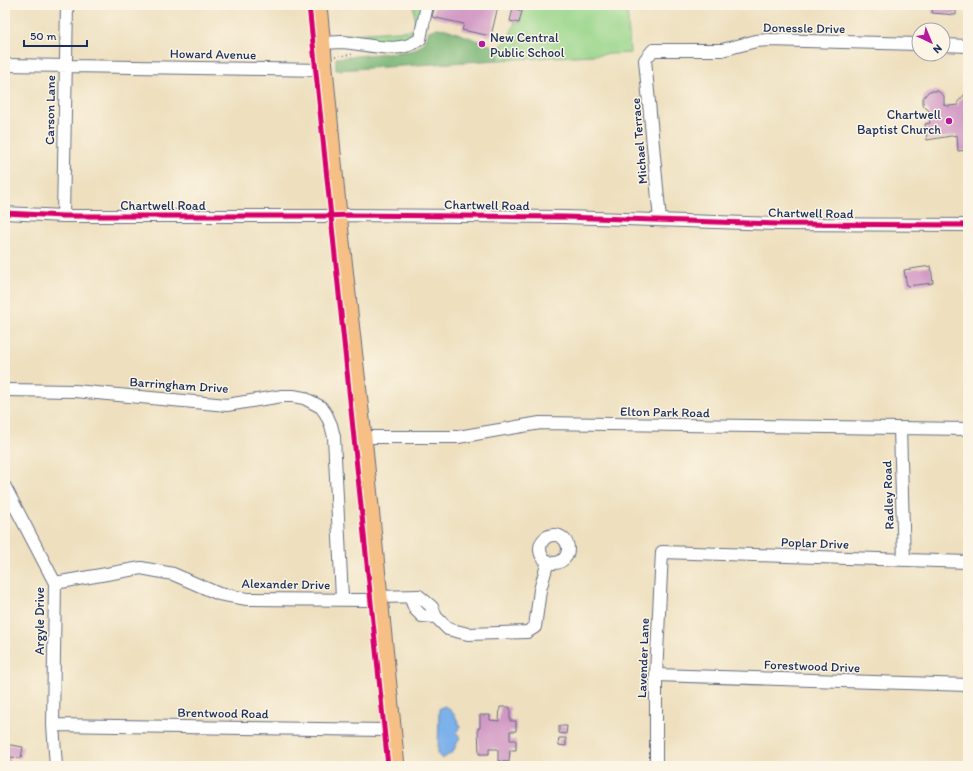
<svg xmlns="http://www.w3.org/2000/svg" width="973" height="771" font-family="Itim,sans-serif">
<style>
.green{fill:#98d58a;stroke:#5a8274}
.forest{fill:#7ab676;stroke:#4a726a}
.water{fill:#7cb1ea;stroke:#4c70a4}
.building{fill:#d198c5}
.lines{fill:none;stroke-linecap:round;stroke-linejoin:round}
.minor-casing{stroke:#656d80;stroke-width:14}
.major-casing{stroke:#656d80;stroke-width:17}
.path{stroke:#656d80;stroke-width:1.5;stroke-dasharray:1 3;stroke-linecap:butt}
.minor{stroke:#fff;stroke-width:12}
.major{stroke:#f5bf86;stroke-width:15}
.cycleway-casing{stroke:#fcf5e5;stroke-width:8}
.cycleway{stroke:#d6006c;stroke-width:5}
.poi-dot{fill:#b5179e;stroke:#fcf5e5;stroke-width:1.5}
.labels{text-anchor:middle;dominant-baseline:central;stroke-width:3;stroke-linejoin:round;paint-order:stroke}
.street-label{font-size:13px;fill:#1b2f5e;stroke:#fcf5e5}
.poi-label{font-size:13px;fill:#1b2f5e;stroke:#fcf5e5;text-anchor:start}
</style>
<rect width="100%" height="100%" fill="#fcf5e5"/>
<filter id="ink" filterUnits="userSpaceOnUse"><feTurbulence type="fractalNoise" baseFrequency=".025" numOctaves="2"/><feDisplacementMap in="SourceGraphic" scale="8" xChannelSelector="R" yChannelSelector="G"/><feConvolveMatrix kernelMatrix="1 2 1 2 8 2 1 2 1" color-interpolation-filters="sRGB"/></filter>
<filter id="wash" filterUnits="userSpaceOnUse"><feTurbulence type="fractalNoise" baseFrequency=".012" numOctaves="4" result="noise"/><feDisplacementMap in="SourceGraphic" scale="16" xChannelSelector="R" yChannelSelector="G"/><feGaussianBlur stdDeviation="0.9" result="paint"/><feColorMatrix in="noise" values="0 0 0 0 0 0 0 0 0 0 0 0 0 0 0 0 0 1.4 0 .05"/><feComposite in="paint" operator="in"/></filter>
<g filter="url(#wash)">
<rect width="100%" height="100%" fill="#eee0bf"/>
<path class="green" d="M 414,5 L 424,5 L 420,28 L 411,41 L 377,43 L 335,35 L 415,30 Z
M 523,5 L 627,5 L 630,53 L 498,60 L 498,48 L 508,40 L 515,22 L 520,23 Z"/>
<path class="forest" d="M 437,28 L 446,29 L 498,48 L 498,60 L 336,70 L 336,58 L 410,51 C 422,47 426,43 429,31 Z"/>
<path class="water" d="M 445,706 C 453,711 458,719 460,728 L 456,732 L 460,737 L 453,752 L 442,759 L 438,754 L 439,710 L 440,708 Z"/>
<g id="blocks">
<path class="building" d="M 435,5 L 498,6 L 491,36 L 462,30 L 464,24 L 432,17 Z
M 514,5 L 523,5 L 522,10 L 514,8 Z
M 933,5 L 956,5 L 956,15 L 932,13 Z
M 513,8 L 522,11 L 519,23 L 510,21 Z
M 929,91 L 938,91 L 944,96 L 944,105 L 947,106 L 959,105 L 957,103 L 966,93 L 968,95 L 968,150 L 958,151 L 957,135 L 927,140 L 925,124 L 930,123 L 929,113 L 930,112 L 923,105 L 923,98 Z
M 931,266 L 933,283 L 907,286 L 904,270 Z
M 500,707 L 510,707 L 510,721 L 516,721 L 516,731 L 510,731 L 510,740 L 516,740 L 516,750 L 510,750 L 509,762 L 498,761 L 498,749 L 489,749 L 489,754 L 479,754 L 478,728 L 480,728 L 480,715 L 490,715 L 490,720 L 499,721 Z
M 559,726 L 567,726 L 566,734 L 559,733 Z
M 559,738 L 566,738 L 566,746 L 558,745 Z
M 5,744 L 23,747 L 21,758 L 10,757 L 9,766 L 5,766 Z"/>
</g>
</g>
<g filter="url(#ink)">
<use href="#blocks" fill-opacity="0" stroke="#656d80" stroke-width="1"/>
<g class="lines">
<g class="minor-casing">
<path id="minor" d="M 322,43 C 328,43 335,42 341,42 C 365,43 399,56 420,39 L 427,5
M 943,45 L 968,46
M 5,65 L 325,70
M 5,213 L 63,216 L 327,216 L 349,215 L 564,217 L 777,224 L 968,225
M 63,216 L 67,5
M 660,220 L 645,60 L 653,50 L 722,50 L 756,41 L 768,40 L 919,44
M 5,390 L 75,391 L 227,405 L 282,396 L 293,396 L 304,398 L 321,407 L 326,414 L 331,425 L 334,437 L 342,598
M 900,429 L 904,560
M 364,437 L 458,437 L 540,423 L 968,429
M 5,487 L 55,583 L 53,725 L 56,766
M540 549a14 14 0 1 1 28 0a14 14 0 1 1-28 0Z
M 55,583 L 141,568 L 173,574 L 219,594 L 247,599 L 370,600 L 378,597 L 419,596 L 432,607 L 436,617 L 448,629 L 468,634 L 527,632 L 535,627 L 540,590 L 548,561
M 410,597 L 415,609 L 422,616 L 436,617
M 656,675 L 968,685
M 53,725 L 385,730 L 392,728
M 656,766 L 656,675 L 662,552 L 968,562"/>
</g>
<g class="major-casing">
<path id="major" d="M 319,5 L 339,215 L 364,437 L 397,766"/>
</g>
<path class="path" d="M 335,57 L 353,54"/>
<use href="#minor" class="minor"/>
<use href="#major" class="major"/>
<g class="cycleway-casing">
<path id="cycleway" d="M 309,5 L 388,766
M 5,213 L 63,216 L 327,216 L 349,215 L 564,217 L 777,224 L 968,225"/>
</g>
<use href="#cycleway" class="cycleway"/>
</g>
</g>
<g class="poi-dot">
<circle cx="482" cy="44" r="4"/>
<circle cx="949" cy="121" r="4"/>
</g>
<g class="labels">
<g class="street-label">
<text transform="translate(804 28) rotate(1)">Donessle Drive</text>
<text transform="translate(213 54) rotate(1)">Howard Avenue</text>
<text transform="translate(50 110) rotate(-89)">Carson Lane</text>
<text transform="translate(639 141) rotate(-95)">Michael Terrace</text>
<text x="163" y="205">Chartwell Road</text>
<text transform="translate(487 205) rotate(1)">Chartwell Road</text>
<text transform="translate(811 213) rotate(1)">Chartwell Road</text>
<text transform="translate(179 385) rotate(4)">Barringham Drive</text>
<text transform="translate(665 412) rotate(1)">Elton Park Road</text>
<text transform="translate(888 495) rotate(-92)">Radley Road</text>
<text transform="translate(815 543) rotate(2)">Poplar Drive</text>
<text transform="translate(286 584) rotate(1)">Alexander Drive</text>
<text transform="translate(39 621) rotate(-90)">Argyle Drive</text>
<text transform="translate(643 658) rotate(-88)">Lavender Lane</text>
<text transform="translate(812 666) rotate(2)">Forestwood Drive</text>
<text transform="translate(223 713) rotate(1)">Brentwood Road</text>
</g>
<g class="poi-label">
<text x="490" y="37">New Central<tspan x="490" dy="15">Public School</tspan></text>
<text x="941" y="114" text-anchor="end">Chartwell<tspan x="941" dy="15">Baptist Church</tspan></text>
</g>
</g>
<rect width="973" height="771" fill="none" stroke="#fcf5e5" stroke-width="20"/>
<g transform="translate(931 42) rotate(136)"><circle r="19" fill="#fcf5e5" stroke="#a2a6af"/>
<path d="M0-3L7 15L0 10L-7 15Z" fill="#b5179e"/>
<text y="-6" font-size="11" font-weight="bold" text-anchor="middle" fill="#1b2f5e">N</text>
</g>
<path d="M24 40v6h63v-6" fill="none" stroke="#1b2f5e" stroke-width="2"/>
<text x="30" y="40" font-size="12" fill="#1b2f5e" stroke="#fcf5e5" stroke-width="3" paint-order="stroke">50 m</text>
</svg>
